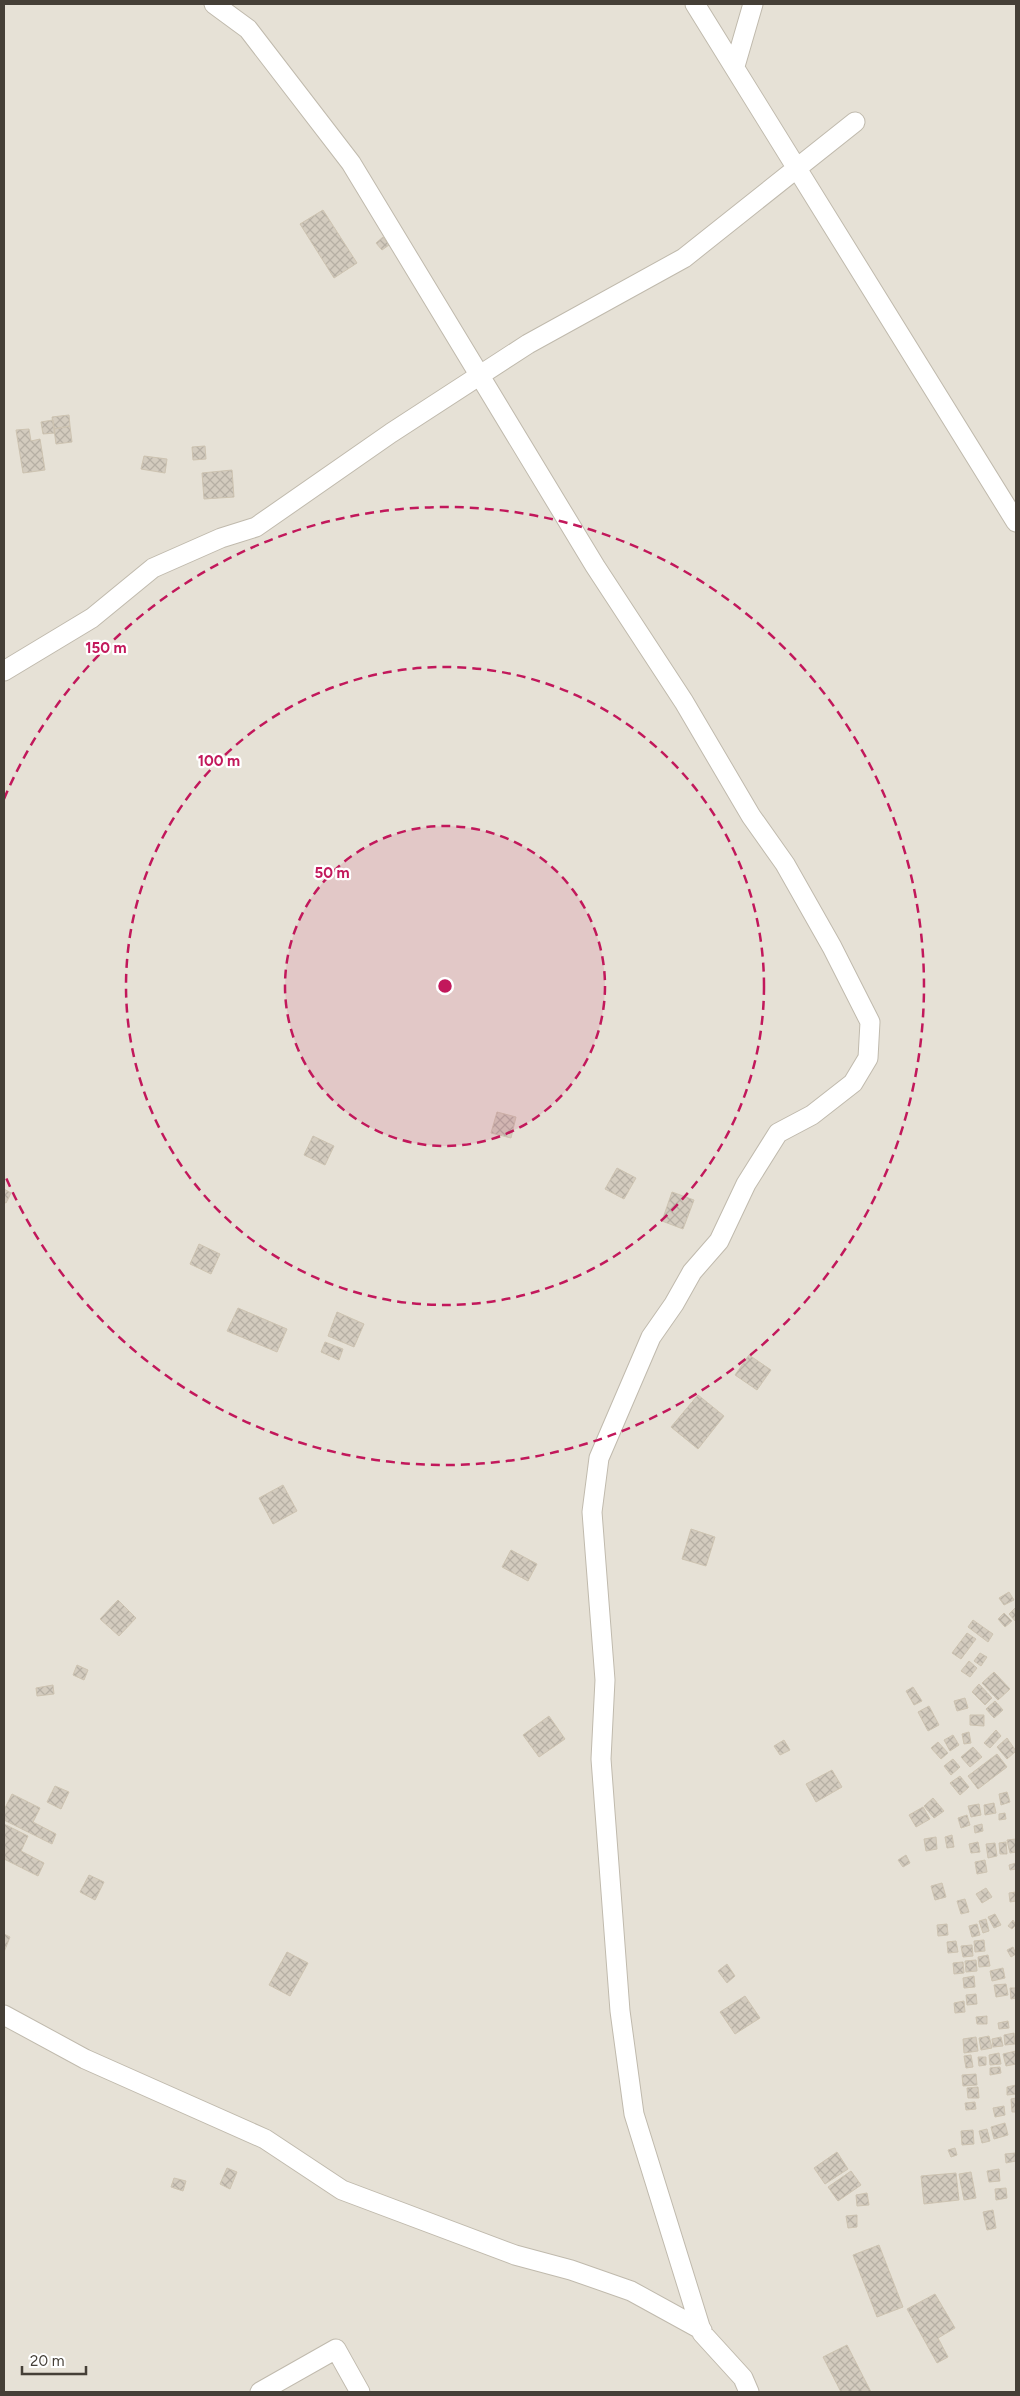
<svg xmlns="http://www.w3.org/2000/svg" width="1020" height="2396" font-family="Figtree,sans-serif">
<style>
.residential{fill:#e6e1d6}
.building{fill:url(#building-cross-hatch);stroke:#cdc3b1}
.lines{fill:none;stroke-linecap:round;stroke-linejoin:round}
.minor-casing{stroke:#c0baad;stroke-width:21}
.minor{stroke:#fff;stroke-width:19}
.ring{fill:none;stroke:#c2185b;stroke-width:2.5;stroke-dasharray:9 6}
.centre{fill:#c2185b;stroke:#fff;stroke-width:2.5}
.ring-label{font-size:15px;text-anchor:middle;font-weight:bold;fill:#c2185b;stroke:#fff;stroke-width:4.5;stroke-linejoin:round;paint-order:stroke}
</style>
<defs>
<pattern id="building-cross-hatch" width="8" height="8" patternUnits="userSpaceOnUse" patternTransform="scale(1.25)"><rect width="8" height="8" fill="#d3cbbe"/><path d="M0 0l8 8M0 8l8-8" fill="none" stroke="#b6afa4"/></pattern>
</defs>
<rect width="100%" height="100%" fill="#f2efe7"/>
<path class="residential" d="M 4,4 L 1016,4 L 1016,2392 L 4,2392 Z"/>
<path class="building" d="M 323,210 L 357,263 L 334,278 L 300,224 Z
M 383,237 L 389,245 L 382,250 L 376,243 Z
M 69,415 L 70,426 L 54,429 L 52,417 Z
M 53,420 L 55,433 L 43,434 L 41,422 Z
M 70,426 L 72,442 L 56,444 L 54,429 Z
M 29,429 L 31,441 L 40,439 L 45,470 L 23,473 L 16,430 Z
M 205,446 L 206,459 L 193,460 L 192,447 Z
M 144,456 L 167,459 L 165,473 L 141,469 Z
M 232,470 L 234,497 L 204,499 L 202,473 Z
M 497,1112 L 516,1117 L 511,1138 L 491,1133 Z
M 313,1136 L 334,1146 L 325,1165 L 304,1155 Z
M 617,1168 L 636,1178 L 624,1199 L 605,1189 Z
M 4,1189 L 11,1193 L 6,1203 L 4,1202 Z
M 672,1192 L 694,1200 L 683,1229 L 662,1221 Z
M 199,1244 L 220,1254 L 211,1274 L 190,1264 Z
M 238,1308 L 287,1329 L 277,1352 L 227,1331 Z
M 337,1312 L 364,1324 L 354,1347 L 328,1336 Z
M 325,1342 L 343,1349 L 339,1360 L 321,1352 Z
M 749,1355 L 771,1370 L 757,1390 L 735,1375 Z
M 698,1395 L 724,1416 L 698,1449 L 671,1427 Z
M 283,1485 L 297,1511 L 273,1524 L 259,1498 Z
M 691,1529 L 715,1537 L 706,1566 L 682,1559 Z
M 511,1550 L 537,1564 L 528,1581 L 502,1567 Z
M 1009,1592 L 1014,1600 L 1004,1605 L 999,1598 Z
M 118,1600 L 136,1618 L 119,1636 L 100,1619 Z
M 1015,1608 L 1016,1609 L 1016,1622 L 1009,1614 Z
M 1004,1613 L 1012,1621 L 1005,1627 L 998,1619 Z
M 973,1620 L 993,1634 L 988,1642 L 968,1627 Z
M 967,1633 L 976,1639 L 961,1659 L 952,1653 Z
M 980,1653 L 987,1657 L 981,1666 L 974,1661 Z
M 969,1661 L 977,1668 L 970,1677 L 961,1671 Z
M 77,1665 L 88,1670 L 84,1680 L 73,1675 Z
M 994,1672 L 1010,1689 L 998,1700 L 982,1683 Z
M 979,1684 L 992,1698 L 985,1705 L 972,1692 Z
M 53,1685 L 54,1694 L 37,1696 L 36,1688 Z
M 913,1687 L 922,1701 L 914,1705 L 906,1691 Z
M 965,1698 L 968,1708 L 957,1711 L 954,1701 Z
M 995,1701 L 1003,1710 L 994,1718 L 986,1709 Z
M 929,1706 L 939,1725 L 928,1731 L 918,1712 Z
M 970,1715 L 984,1715 L 984,1726 L 970,1725 Z
M 549,1716 L 565,1739 L 539,1757 L 523,1735 Z
M 996,1730 L 1001,1736 L 990,1748 L 984,1743 Z
M 969,1732 L 971,1743 L 964,1744 L 962,1734 Z
M 953,1735 L 959,1745 L 950,1751 L 944,1740 Z
M 1007,1738 L 1016,1751 L 1007,1759 L 997,1747 Z
M 784,1740 L 790,1750 L 780,1755 L 774,1746 Z
M 938,1742 L 948,1753 L 941,1759 L 931,1748 Z
M 973,1747 L 982,1757 L 970,1767 L 961,1757 Z
M 997,1754 L 1007,1767 L 978,1789 L 968,1776 Z
M 953,1759 L 960,1767 L 951,1775 L 944,1766 Z
M 832,1770 L 842,1787 L 816,1802 L 806,1784 Z
M 960,1776 L 969,1787 L 960,1795 L 950,1783 Z
M 55,1786 L 69,1792 L 61,1809 L 47,1802 Z
M 1007,1792 L 1010,1802 L 1001,1805 L 999,1794 Z
M 12,1794 L 40,1808 L 33,1822 L 56,1834 L 52,1844 L 4,1820 L 4,1810 Z
M 933,1798 L 944,1811 L 934,1818 L 924,1806 Z
M 994,1803 L 996,1813 L 985,1815 L 984,1805 Z
M 979,1804 L 981,1815 L 971,1817 L 968,1806 Z
M 923,1807 L 930,1819 L 916,1827 L 909,1815 Z
M 1005,1813 L 1006,1819 L 999,1820 L 999,1814 Z
M 967,1815 L 970,1825 L 961,1828 L 958,1818 Z
M 4,1824 L 28,1836 L 21,1851 L 44,1863 L 38,1876 L 4,1859 Z
M 982,1824 L 983,1831 L 975,1833 L 974,1826 Z
M 952,1835 L 954,1847 L 947,1848 L 945,1837 Z
M 936,1837 L 937,1849 L 926,1851 L 924,1839 Z
M 1016,1839 L 1016,1852 L 1010,1853 L 1007,1840 Z
M 978,1842 L 980,1852 L 971,1853 L 969,1844 Z
M 1006,1842 L 1007,1854 L 1000,1854 L 999,1843 Z
M 995,1843 L 997,1856 L 988,1858 L 986,1844 Z
M 906,1855 L 910,1863 L 903,1867 L 898,1860 Z
M 985,1860 L 987,1872 L 977,1874 L 975,1862 Z
M 1016,1863 L 1016,1869 L 1010,1870 L 1009,1865 Z
M 89,1875 L 104,1882 L 95,1900 L 80,1892 Z
M 942,1883 L 946,1897 L 935,1900 L 931,1886 Z
M 986,1888 L 992,1897 L 982,1903 L 976,1894 Z
M 1016,1892 L 1016,1901 L 1010,1902 L 1009,1893 Z
M 965,1899 L 969,1912 L 961,1914 L 957,1901 Z
M 995,1914 L 1001,1925 L 994,1928 L 988,1917 Z
M 986,1919 L 989,1931 L 983,1933 L 979,1921 Z
M 1013,1920 L 1016,1925 L 1012,1929 L 1008,1926 Z
M 947,1924 L 948,1935 L 938,1936 L 937,1925 Z
M 977,1924 L 980,1935 L 972,1937 L 969,1926 Z
M 4,1934 L 10,1937 L 4,1952 Z
M 984,1940 L 985,1951 L 975,1952 L 974,1941 Z
M 956,1941 L 958,1952 L 948,1953 L 947,1942 Z
M 972,1945 L 973,1956 L 963,1957 L 961,1946 Z
M 1013,1947 L 1016,1954 L 1011,1957 L 1007,1950 Z
M 287,1952 L 308,1963 L 290,1996 L 269,1985 Z
M 988,1955 L 990,1966 L 979,1967 L 978,1957 Z
M 976,1960 L 977,1971 L 966,1972 L 965,1961 Z
M 963,1962 L 964,1973 L 954,1974 L 953,1963 Z
M 727,1964 L 735,1976 L 727,1983 L 718,1971 Z
M 1003,1968 L 1005,1978 L 992,1981 L 990,1971 Z
M 974,1976 L 975,1987 L 964,1988 L 963,1978 Z
M 1006,1984 L 1008,1995 L 996,1997 L 994,1985 Z
M 1010,1988 L 1016,1988 L 1016,1998 L 1011,1999 Z
M 976,1994 L 977,2004 L 967,2005 L 966,1995 Z
M 745,1996 L 760,2018 L 735,2034 L 720,2012 Z
M 964,2001 L 965,2012 L 955,2013 L 954,2003 Z
M 987,2016 L 987,2024 L 977,2024 L 976,2017 Z
M 1008,2021 L 1009,2028 L 999,2029 L 998,2023 Z
M 1014,2033 L 1015,2044 L 1005,2045 L 1004,2035 Z
M 989,2036 L 992,2048 L 981,2050 L 979,2038 Z
M 976,2037 L 978,2051 L 964,2053 L 963,2039 Z
M 1001,2037 L 1003,2046 L 993,2047 L 992,2039 Z
M 1016,2051 L 1016,2064 L 1006,2066 L 1003,2054 Z
M 999,2053 L 1001,2064 L 990,2065 L 989,2055 Z
M 971,2055 L 973,2067 L 966,2068 L 964,2056 Z
M 978,2057 L 986,2057 L 986,2065 L 979,2066 Z
M 1000,2067 L 1001,2073 L 990,2075 L 990,2068 Z
M 976,2074 L 977,2085 L 963,2086 L 962,2075 Z
M 1016,2085 L 1016,2094 L 1007,2095 L 1007,2087 Z
M 978,2087 L 979,2098 L 968,2098 L 967,2088 Z
M 1016,2098 L 1016,2112 L 1012,2112 L 1011,2099 Z
M 975,2102 L 976,2109 L 966,2110 L 965,2103 Z
M 1004,2106 L 1005,2115 L 995,2117 L 993,2108 Z
M 1005,2123 L 1008,2135 L 994,2139 L 991,2127 Z
M 987,2129 L 990,2141 L 982,2143 L 979,2131 Z
M 973,2130 L 974,2144 L 962,2145 L 961,2131 Z
M 955,2148 L 957,2155 L 951,2157 L 948,2150 Z
M 837,2152 L 848,2169 L 825,2184 L 814,2168 Z
M 1015,2153 L 1016,2161 L 1006,2163 L 1005,2154 Z
M 227,2168 L 237,2172 L 230,2189 L 220,2184 Z
M 999,2169 L 1000,2181 L 989,2182 L 987,2171 Z
M 851,2171 L 861,2185 L 838,2201 L 828,2187 Z
M 971,2172 L 976,2198 L 964,2200 L 959,2174 Z
M 956,2173 L 959,2200 L 924,2204 L 921,2176 Z
M 174,2178 L 186,2181 L 183,2191 L 171,2187 Z
M 1006,2188 L 1007,2198 L 996,2200 L 995,2189 Z
M 867,2193 L 869,2205 L 857,2206 L 856,2195 Z
M 993,2210 L 996,2228 L 987,2230 L 983,2212 Z
M 857,2215 L 857,2227 L 848,2228 L 846,2216 Z
M 879,2245 L 903,2307 L 877,2317 L 853,2255 Z
M 935,2294 L 955,2328 L 938,2338 L 948,2357 L 937,2363 L 907,2309 Z
M 847,2345 L 871,2392 L 841,2392 L 823,2357 Z"/>
<g class="lines">
<g class="minor-casing">
<path id="minor" d="M 214,4 L 248,29 L 351,163 L 595,566 L 684,702 L 751,816 L 785,864 L 832,947 L 870,1022 L 868,1058 L 853,1083 L 812,1115 L 778,1133 L 746,1184 L 719,1241 L 692,1272 L 674,1304 L 651,1337 L 599,1458 L 592,1512 L 605,1680 L 601,1759 L 620,2011 L 634,2114 L 702,2333 L 743,2378 L 749,2392
M 695,4 L 1016,522
M 735,66 L 753,4
M 4,671 L 92,618 L 153,568 L 221,538 L 256,527 L 391,433 L 528,344 L 684,258 L 855,122
M 4,2015 L 85,2059 L 265,2139 L 342,2190 L 515,2255 L 571,2270 L 631,2291 L 702,2330
M 260,2392 L 336,2349 L 360,2392"/>
</g>
<use href="#minor" class="minor"/>
</g>
<circle cx="445" cy="986" r="160" fill="#c2185b" fill-opacity=".12"/>
<g class="ring">
<circle cx="445" cy="986" r="160"/>
<circle cx="445" cy="986" r="319"/>
<path d="M4 799A479 479 0 1 1 4 1173"/>
</g>
<circle cx="445" cy="986" r="8" class="centre"/>
<g class="ring-label">
<text x="106" y="653">150 m</text>
<text x="219" y="766">100 m</text>
<text x="332" y="878">50 m</text>
</g>
<rect width="1020" height="2396" fill="none" stroke="#453f37" stroke-width="10"/>
<path d="M22 2366v8h64v-8" fill="none" stroke="#453f37" stroke-width="2.5"/>
<text x="30" y="2366" font-size="15" fill="#453f37" stroke="#ffffff" stroke-width="4" paint-order="stroke">20 m</text>
</svg>
